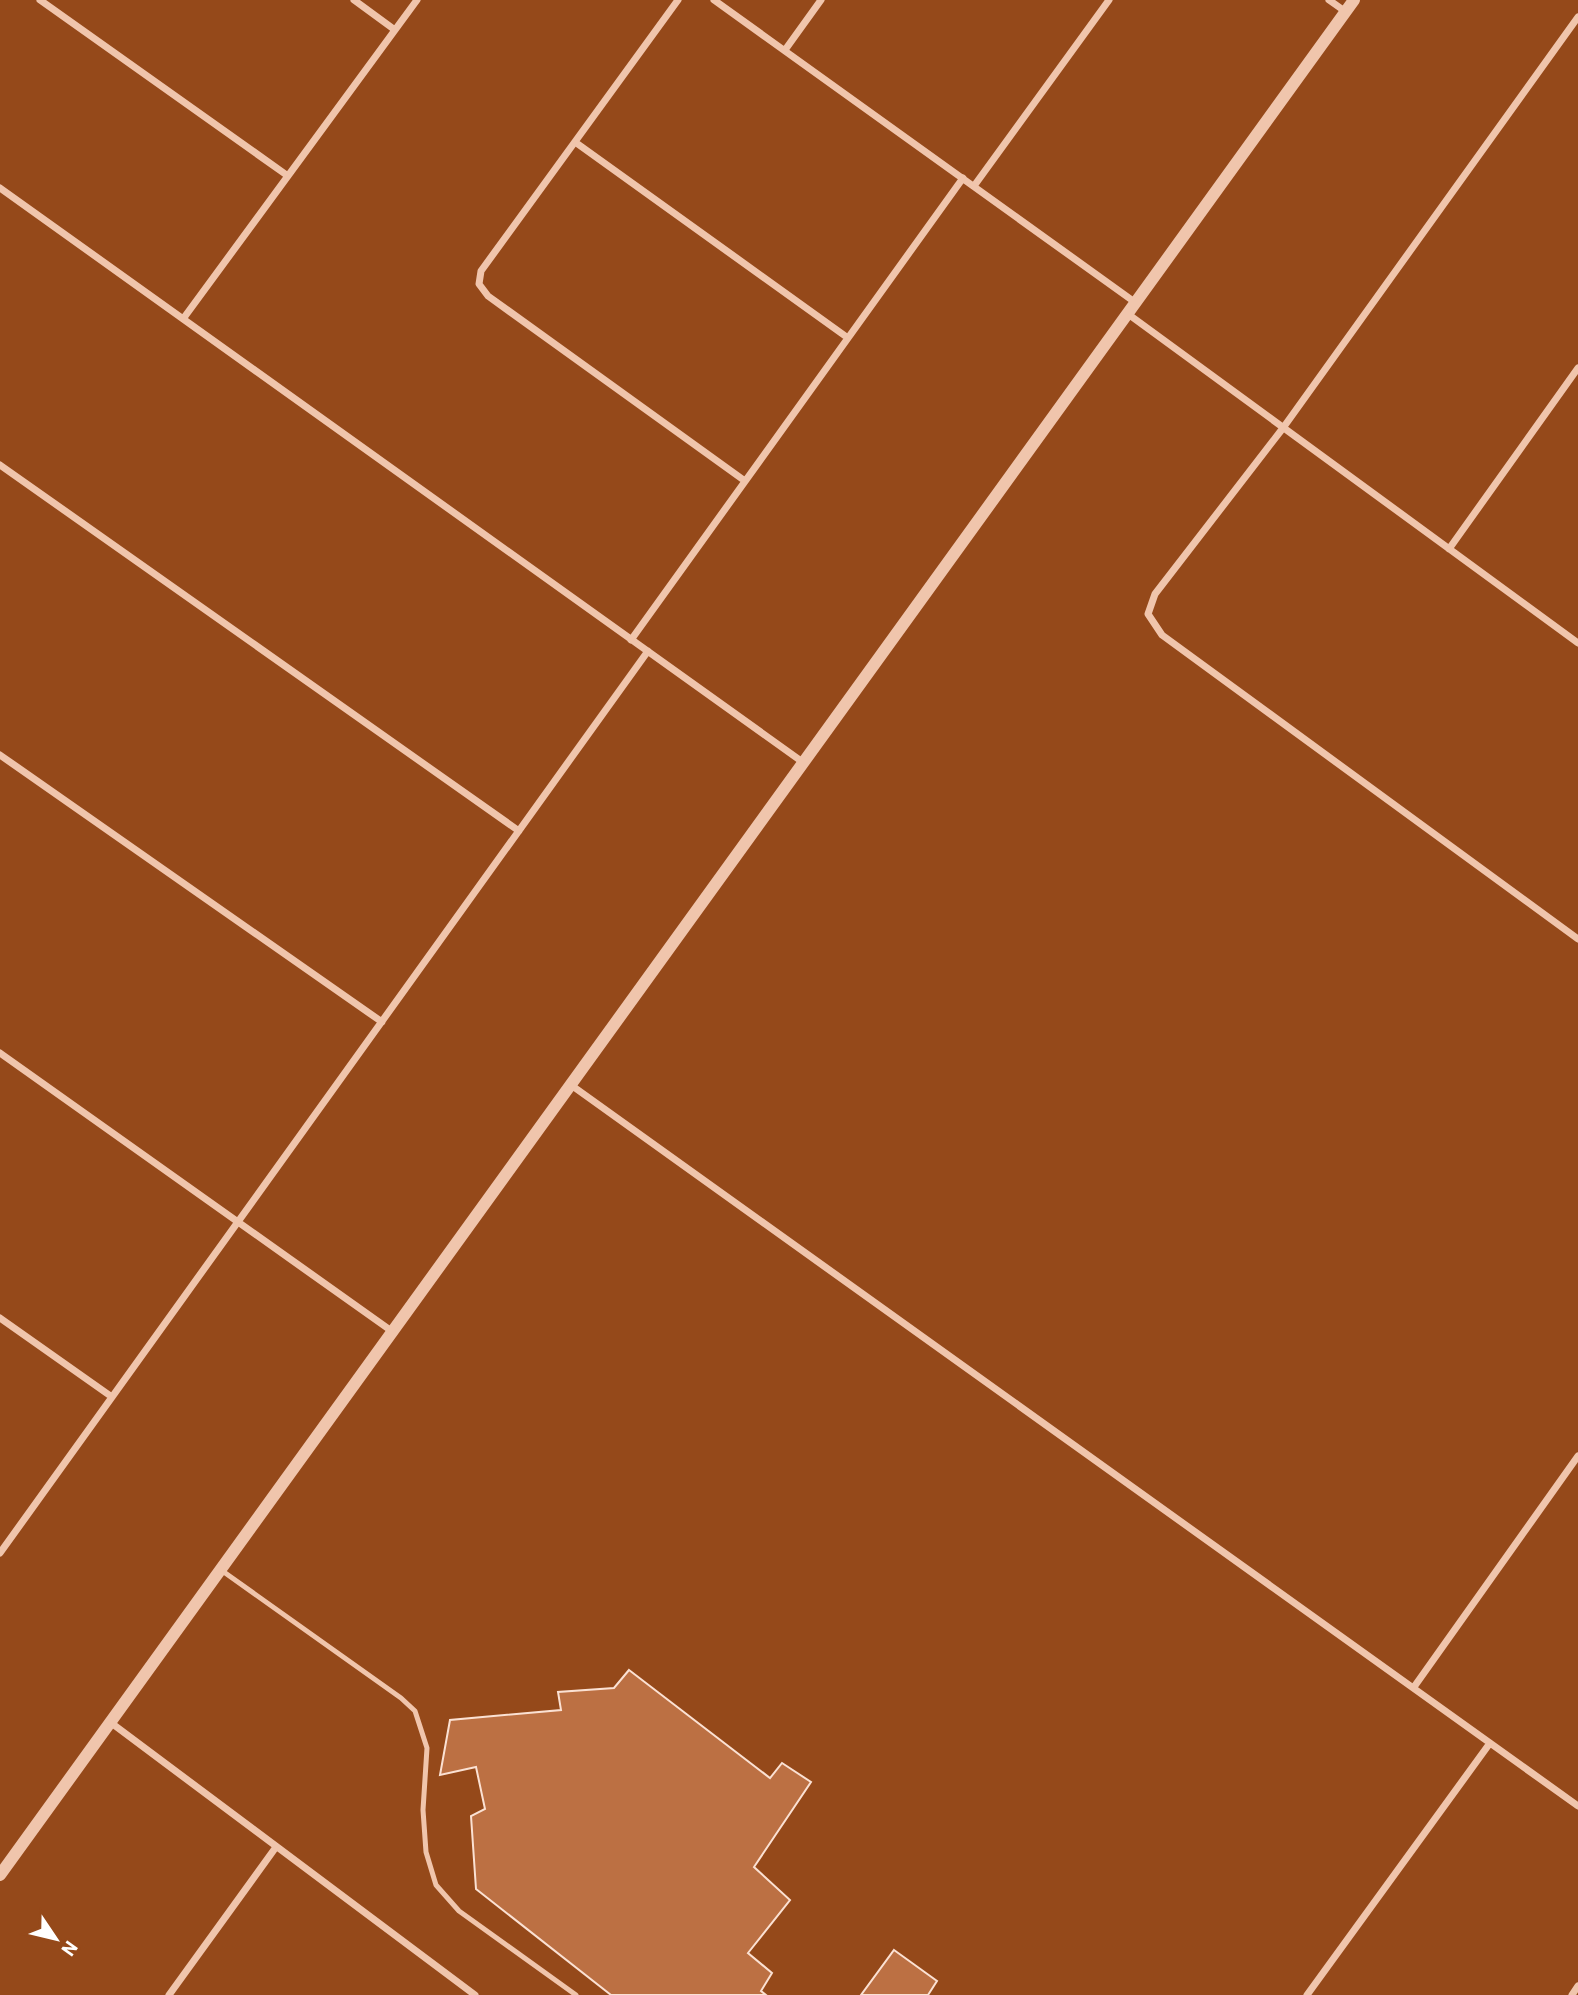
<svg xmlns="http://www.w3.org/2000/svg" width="1578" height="1995" font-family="Barlow,sans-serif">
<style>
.building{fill:#bc7043;stroke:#fbe1d3;stroke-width:2}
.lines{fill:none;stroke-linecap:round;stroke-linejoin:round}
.service{stroke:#f0c5ac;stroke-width:5}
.minor{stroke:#f0c5ac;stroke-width:7}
.tertiary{stroke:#f0c5ac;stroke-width:12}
</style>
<rect width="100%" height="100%" fill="#95491a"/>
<path class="building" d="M 629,1670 L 770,1778 L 782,1763 L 811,1782 L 754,1867 L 790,1900 L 748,1953 L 772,1973 L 761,1991 L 766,1995 L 611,1995 L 476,1889 L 471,1816 L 485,1809 L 476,1767 L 440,1775 L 450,1720 L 561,1710 L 558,1692 L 614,1688 Z
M 894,1950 L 937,1981 L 928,1995 L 861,1995 Z"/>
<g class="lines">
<path class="service" d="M 221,1570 L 401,1698 L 415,1711 L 427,1748 L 423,1810 L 426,1852 L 436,1885 L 459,1911 L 576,1995"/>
<path class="minor" d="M 40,0 L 288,176
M 354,0 L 395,30
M 678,0 L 481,271 L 479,284 L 488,296 L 745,481
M 714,0 L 1136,303
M 1329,0 L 1346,12
M 1578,17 L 1283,428 L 1155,594 L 1148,614 L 1162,635 L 1578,939
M 785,50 L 821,0
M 575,142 L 848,338
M 974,186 L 1109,0
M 0,188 L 804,763
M 1128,314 L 1578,643
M 183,319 L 417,0
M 0,465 L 519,831
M 1449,549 L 1578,368
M 631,640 L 963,178
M 0,755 L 382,1022
M 0,1053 L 393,1332
M 571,1085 L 1578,1806
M 0,1318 L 112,1397
M 0,1553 L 648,651
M 1414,1687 L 1578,1456
M 110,1722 L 475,1995
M 169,1995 L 276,1847
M 1307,1995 L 1490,1743
M 1572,1995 L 1578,1986"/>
<path class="tertiary" d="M 0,1875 L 1354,0"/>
</g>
<g transform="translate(56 1939) rotate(125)" stroke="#95491a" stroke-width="5" paint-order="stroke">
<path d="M0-5L12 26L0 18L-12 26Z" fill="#ffffff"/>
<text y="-10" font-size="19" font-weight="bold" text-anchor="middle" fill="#ffffff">N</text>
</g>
</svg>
